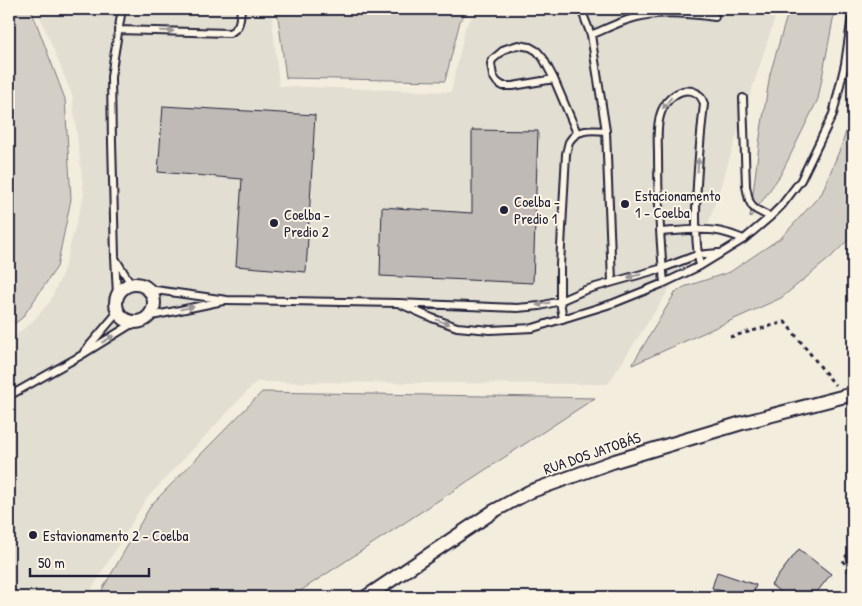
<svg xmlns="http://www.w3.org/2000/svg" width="862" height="606" font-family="'Patrick Hand',sans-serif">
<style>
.built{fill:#e3ded2}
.green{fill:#d4cfc6;stroke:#7b7880}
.building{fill:#bfbab6;stroke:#22223b}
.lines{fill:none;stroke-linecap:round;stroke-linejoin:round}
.service-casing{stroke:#22223b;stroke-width:10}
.minor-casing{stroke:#22223b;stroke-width:16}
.path{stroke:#22223b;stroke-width:3;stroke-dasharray:4 4;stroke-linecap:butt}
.service{stroke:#fcf5e5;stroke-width:6}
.minor{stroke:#fcf5e5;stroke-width:12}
.oneway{fill:#9a9698}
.poi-dot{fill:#22223b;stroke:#fcf5e5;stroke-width:2}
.labels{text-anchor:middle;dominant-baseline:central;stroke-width:4;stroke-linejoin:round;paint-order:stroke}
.poi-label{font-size:15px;fill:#22223b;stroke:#fcf5e5;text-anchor:start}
.street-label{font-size:15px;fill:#22223b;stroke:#fcf5e5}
</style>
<rect width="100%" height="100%" fill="#f3edde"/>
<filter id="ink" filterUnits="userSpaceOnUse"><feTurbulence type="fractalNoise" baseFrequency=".02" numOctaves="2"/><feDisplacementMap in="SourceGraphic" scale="10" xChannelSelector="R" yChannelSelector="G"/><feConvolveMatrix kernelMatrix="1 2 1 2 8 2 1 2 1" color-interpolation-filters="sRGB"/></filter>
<g filter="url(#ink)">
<path class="built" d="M 37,9 L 271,9 L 279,86 L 451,92 L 466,25 L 479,9 L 778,9 L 705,234 L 608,384 L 256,382 L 146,499 L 87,597 L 9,597 L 9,340 L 31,323 L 50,302 L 64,269 L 84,194 L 72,95 Z"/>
<path class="green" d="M 9,9 L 31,9 L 65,99 L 71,199 L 57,267 L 22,318 L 9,328 Z
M 277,9 L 469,9 L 460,21 L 445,81 L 286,78 Z
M 789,9 L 835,9 L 818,99 L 781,174 L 750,218 L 760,137 L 770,74 Z
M 853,110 L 853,235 L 830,258 L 781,298 L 632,365 L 675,293 L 684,287 L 730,272 L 782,237 L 822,193 L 842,144 Z
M 262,392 L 595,398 L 291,597 L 98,597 L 151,505 Z"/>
<path class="building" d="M 163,106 L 315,115 L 306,272 L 236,266 L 242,179 L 158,172 Z
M 472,130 L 538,131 L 533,283 L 380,276 L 382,207 L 472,213 Z
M 799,549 L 831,574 L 813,597 L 787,597 L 771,585 Z
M 717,572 L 756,585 L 752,597 L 739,597 L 712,588 Z"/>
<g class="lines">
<g class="service-casing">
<path id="service" d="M 581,9 L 591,35
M 118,30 L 229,33 C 240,29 240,20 241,9
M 554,79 L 513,86 L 503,86 L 497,82 L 493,76 L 491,64 L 492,60 L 505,49 L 518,45 L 530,47 L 537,51 L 543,58 L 554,79 L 577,133
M 743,98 L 746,186 L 749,200 L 752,206 L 755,209 L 770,217
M 661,232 C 679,231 699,228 717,231 C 726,232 735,236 744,239
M 115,258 L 131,284
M 612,281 L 606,131 L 591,35 C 603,30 615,24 627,20 C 656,10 685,13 715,17
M 664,283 C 660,241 658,198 658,156 C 658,142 656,124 662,110 C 667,99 679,88 692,91 C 699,93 702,97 704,104 C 700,141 696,178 696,216 C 696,233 696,249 700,266
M 148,289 L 227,300 L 398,303 L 517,308 L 540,306 L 560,301 L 585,290 L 663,268 L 697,255 L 718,253
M 117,295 L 115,256 L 112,142 L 111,77 L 114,57 L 122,9
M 398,303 L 432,318 L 457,327 L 490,330 L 533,328 L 614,303 L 664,283 L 700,266 L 744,239 L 770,217 L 782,205 L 801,180 L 833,114 L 845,64 L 853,9
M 147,317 L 223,301
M 563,319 L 560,301 L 560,265 L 566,154 C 567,150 568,145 569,142 C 577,128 592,130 606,131
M 84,352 L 118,312
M 9,396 L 80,356 L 135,322"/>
</g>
<g class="minor-casing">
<path id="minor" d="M116 303a19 19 0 1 1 38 0a19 19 0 1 1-38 0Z
M 366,597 L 494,511 L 529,492 L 615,461 L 675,443 L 742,423 L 853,394"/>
</g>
<path class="path" d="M 730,337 L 785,322 L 835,385
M 849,407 L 853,415
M 853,548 L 843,560 L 853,582"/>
<use href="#service" class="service"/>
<use href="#minor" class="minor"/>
</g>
<defs><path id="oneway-solid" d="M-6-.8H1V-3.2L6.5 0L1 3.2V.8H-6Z" transform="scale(1.25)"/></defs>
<g class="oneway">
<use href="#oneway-solid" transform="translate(167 31) rotate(1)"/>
<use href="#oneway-solid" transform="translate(667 103) rotate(128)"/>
<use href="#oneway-solid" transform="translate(698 165) rotate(-86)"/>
<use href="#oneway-solid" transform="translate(634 276) rotate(167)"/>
<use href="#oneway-solid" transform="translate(543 304) rotate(169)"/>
<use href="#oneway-solid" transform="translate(187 308) rotate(-12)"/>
<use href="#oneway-solid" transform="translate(443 322) rotate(19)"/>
<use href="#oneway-solid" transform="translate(108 339) rotate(-32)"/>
</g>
</g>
<g class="poi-dot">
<circle cx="625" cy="204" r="5"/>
<circle cx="504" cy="210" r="5"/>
<circle cx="274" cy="223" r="5"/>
<circle cx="33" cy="535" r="5"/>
</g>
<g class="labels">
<g class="poi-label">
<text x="635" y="195">Estacionamento<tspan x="635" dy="17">1 - Coelba</tspan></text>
<text x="514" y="201">Coelba -<tspan x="514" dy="17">Predio 1</tspan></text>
<text x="284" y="214">Coelba -<tspan x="284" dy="17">Predio 2</tspan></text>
<text x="43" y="535">Estavionamento 2 - Coelba</text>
</g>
<g class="street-label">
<text transform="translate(592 453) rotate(-19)">RUA DOS JATOBÁS</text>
</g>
</g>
<rect width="862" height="606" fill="none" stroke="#fcf5e5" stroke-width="30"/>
<rect x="15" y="15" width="832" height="576" fill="none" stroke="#22223b" stroke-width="2" filter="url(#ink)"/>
<path d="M30 568v8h119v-8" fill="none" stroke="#22223b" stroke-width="2.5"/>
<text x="38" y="568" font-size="15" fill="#22223b" stroke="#fcf5e5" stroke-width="4" paint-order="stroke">50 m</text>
</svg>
